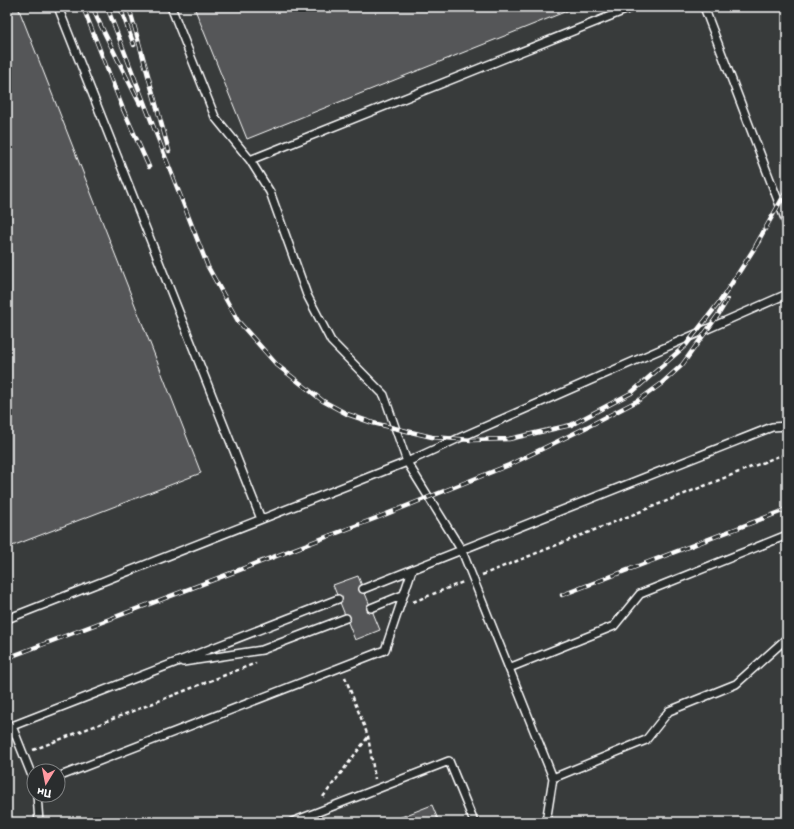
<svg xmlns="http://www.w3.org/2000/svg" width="794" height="829" font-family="'Shantell Sans',sans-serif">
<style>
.built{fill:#373a3b;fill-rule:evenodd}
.building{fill:#555758;stroke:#fff}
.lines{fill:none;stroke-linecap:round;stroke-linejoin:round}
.service-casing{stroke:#fff;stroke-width:10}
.path{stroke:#fff;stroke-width:2.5;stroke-dasharray:4 3;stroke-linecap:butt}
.service{stroke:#2a2d2e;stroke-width:7}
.rail-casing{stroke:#fff;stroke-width:4.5}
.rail{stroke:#2a2d2e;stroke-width:3;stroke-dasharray:9;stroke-linecap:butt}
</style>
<rect width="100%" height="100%" fill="#2a2d2e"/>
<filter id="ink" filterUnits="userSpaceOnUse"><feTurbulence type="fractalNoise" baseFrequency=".025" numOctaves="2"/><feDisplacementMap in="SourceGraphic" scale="8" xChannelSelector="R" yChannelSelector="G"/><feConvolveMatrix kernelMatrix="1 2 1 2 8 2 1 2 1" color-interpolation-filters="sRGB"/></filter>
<g filter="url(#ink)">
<path class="built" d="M 7,7 L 787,7 L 787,822 L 7,822 ZM 34,771 L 58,771 L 58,795 L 34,795 Z"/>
<path class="building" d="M 7,7 L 18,7 L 201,473 L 7,548 Z
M 194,7 L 577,7 L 247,139 Z
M 358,576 L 380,630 L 355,640 L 333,585 Z
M 432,805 L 439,822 L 397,822 L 396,819 Z"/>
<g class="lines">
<g class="service-casing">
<path id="service" d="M 58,7 L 261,519
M 171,7 L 215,117 L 250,160 L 270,192 L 307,295 L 331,341 L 384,395 L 407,462 L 462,551 L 553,778 L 546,822
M 704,7 L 787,224
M 250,160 L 633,7
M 363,589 L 772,427 L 787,426
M 371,608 L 403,595
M 7,619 L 407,462 L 457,439 L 787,294
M 183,662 L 262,650 L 346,618
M 509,668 L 614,626 L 640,594 L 787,535
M 12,726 L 34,781
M 7,728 L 338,599
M 58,777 L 385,650 L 412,570
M 553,778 L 646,740 L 669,711 L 736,684 L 787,638
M 37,795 L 39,822
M 292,822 L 449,761 L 474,822"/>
</g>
<path class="path" d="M 482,575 L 779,456 L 787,455
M 413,602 L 463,582
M 345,677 L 368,736 L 375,779
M 33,750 L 256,663
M 323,797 L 368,737"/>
<use href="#service" class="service"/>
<g class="rail-casing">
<path id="rail" d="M 83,7 L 123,109 L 149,167
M 93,7 L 97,18 L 140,104
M 107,7 L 208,267 L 238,321 L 277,365 L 323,401 L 347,414 L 373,423 L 432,437 L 472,440 L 509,439 L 571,425 L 631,393 L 686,345 L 721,300 L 759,241
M 120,7 L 134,45
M 129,7 L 169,151
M 756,245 L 787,190
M 562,595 L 780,512 L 787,508
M 7,658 L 379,517 L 509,465 L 585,428 L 639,400 L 661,384 L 682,365 L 718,315 L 727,300"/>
</g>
<use href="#rail" class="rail"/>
</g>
</g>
<rect width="794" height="829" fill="none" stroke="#2a2d2e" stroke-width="24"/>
<rect x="12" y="12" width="770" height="805" fill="none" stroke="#fff" stroke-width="1.5" filter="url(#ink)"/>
<g transform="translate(46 783) rotate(190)"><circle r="19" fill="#2a2d2e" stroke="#7f8182"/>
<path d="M0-3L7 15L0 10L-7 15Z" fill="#ff9aa2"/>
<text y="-6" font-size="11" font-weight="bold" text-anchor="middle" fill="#ffffff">Пн</text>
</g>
</svg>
